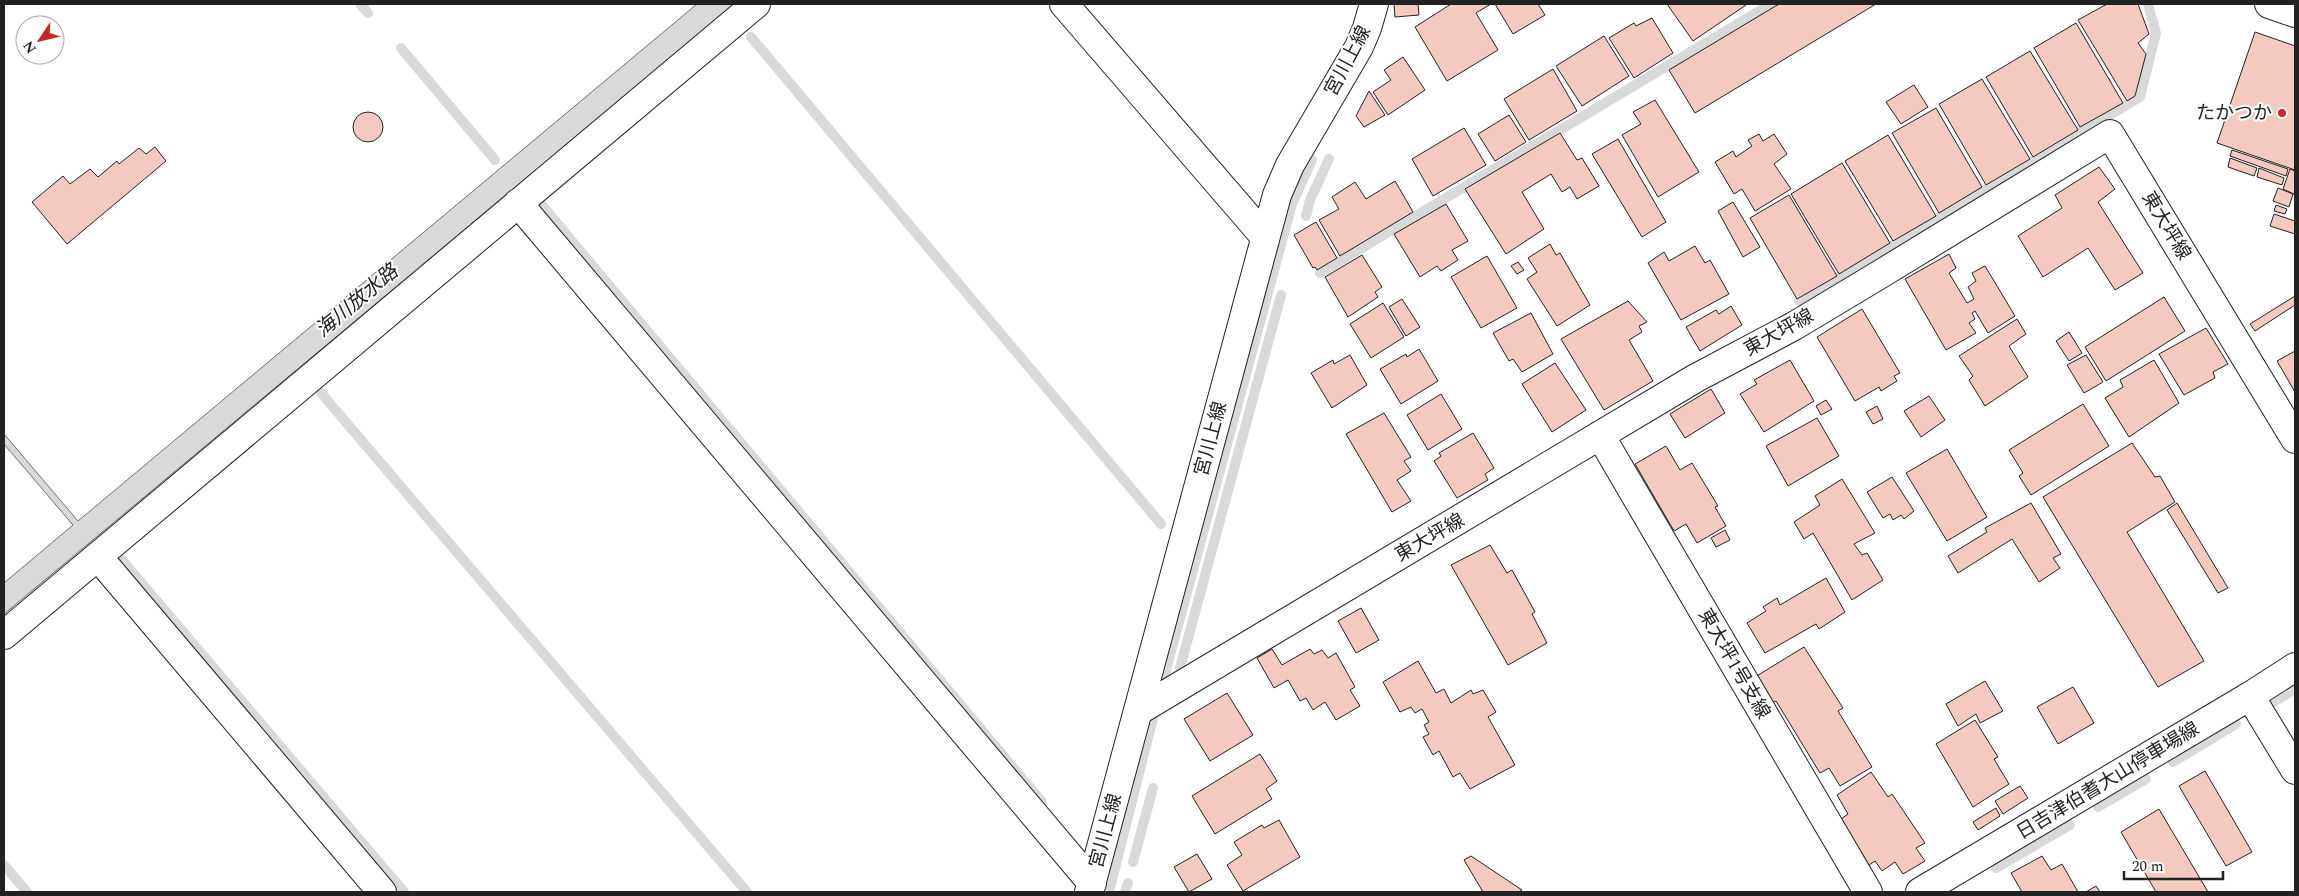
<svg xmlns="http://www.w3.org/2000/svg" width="2299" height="896" font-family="Spectral,'Noto Sans JP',serif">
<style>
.water{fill:#d9d9d9;stroke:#6f6f6f}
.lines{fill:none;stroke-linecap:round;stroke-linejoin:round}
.stream{stroke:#d9d9d9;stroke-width:10}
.building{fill:#f3c9c0;stroke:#222}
.minor-casing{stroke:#222;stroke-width:30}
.major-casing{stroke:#222;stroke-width:30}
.highway-casing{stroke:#222;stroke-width:30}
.minor{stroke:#fff;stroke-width:28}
.major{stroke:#fff;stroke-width:28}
.highway{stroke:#fff;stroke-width:28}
.poi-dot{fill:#c62828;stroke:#fff;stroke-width:2}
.labels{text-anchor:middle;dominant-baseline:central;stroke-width:4;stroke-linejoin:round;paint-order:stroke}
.street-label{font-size:19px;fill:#222;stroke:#fff}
.poi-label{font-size:19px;fill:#222;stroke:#fff;text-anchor:end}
.water-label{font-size:20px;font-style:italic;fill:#222;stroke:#fff}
</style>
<rect width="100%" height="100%" fill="#fff"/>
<path class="water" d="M 697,4 L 735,4 L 4,614 L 4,583 L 73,525 L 4,444 L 4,434 L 78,521 Z"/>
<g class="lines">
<path class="stream" d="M 360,4 L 368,13
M 751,37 L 1161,524
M 401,48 L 495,160
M 540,203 L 1042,802
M 1306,216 L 1310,200 L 1329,159
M 1320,273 L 1771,4
M 1799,301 L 2140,97 L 2156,33 L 2148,4
M 321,393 L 747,892
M 122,560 L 404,892
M 1180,668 L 1281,295
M 1160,692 L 1292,204 L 1312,160
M 2272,703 L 2295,689
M 2173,762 L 2236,724
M 2098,807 L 2146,779
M 1133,862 L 1153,788
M 4,865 L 27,892
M 1996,868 L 2070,825
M 1109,892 L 1156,706
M 1125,892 L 1128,883"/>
</g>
<path class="building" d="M 1394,4 L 1418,4 L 1419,15 L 1395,17 Z
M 1451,4 L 1491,4 L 1476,13 L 1498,50 L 1447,81 L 1415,27 Z
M 1495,4 L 1538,4 L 1545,15 L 1513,34 Z
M 1667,4 L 1745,4 L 1746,5 L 1693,41 Z
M 1779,4 L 1876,4 L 1695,113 L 1669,70 Z
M 2107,4 L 2138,4 L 2149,34 L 2138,43 L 2146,54 L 2135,96 L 2127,101 L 2078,20 Z
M 1652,18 L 1673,53 L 1634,78 L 1609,38 L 1634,23 L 1636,26 Z
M 2076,23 L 2123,103 L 2080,127 L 2034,48 Z
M 2255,32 L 2295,46 L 2295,170 L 2217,143 Z
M 1604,36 L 1629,76 L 1582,106 L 1556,66 Z
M 2030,51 L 2078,130 L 2033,157 L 1986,77 Z
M 1403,57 L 1425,90 L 1388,115 L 1373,92 L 1391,80 L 1384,70 Z
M 1553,69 L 1577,111 L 1529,140 L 1504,99 Z
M 1982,79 L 2030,159 L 1986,185 L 1939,104 Z
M 1914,85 L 1928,107 L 1901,124 L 1886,102 Z
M 1369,91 L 1385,115 L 1364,127 L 1356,116 Z
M 1655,100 L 1699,172 L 1658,197 L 1622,135 L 1641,124 L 1633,112 Z
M 1936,108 L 1982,187 L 1939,213 L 1892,133 Z
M353 127a15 15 0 1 1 30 0a15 15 0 1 1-30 0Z
M 1509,115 L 1526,142 L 1495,161 L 1478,134 Z
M 1464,128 L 1486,165 L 1433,196 L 1412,159 Z
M 1560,133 L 1577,160 L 1582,158 L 1599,186 L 1577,199 L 1570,187 L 1562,192 L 1551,174 L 1522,192 L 1544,229 L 1506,254 L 1465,189 Z
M 1759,134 L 1763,141 L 1774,134 L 1787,154 L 1774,164 L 1791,189 L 1755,211 L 1742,189 L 1734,194 L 1715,162 L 1733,151 L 1736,157 L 1752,146 L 1748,140 Z
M 1888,135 L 1936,216 L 1893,241 L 1845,161 Z
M 1618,139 L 1666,222 L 1642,237 L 1592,154 Z
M 155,147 L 166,161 L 67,244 L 32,202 L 63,176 L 70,184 L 90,169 L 98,177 L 117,161 L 119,164 L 139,148 L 146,154 Z
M 2232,150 L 2288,169 L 2286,176 L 2230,156 Z
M 2230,158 L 2257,168 L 2254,176 L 2228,167 Z
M 1842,163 L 1890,243 L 1839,274 L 1791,194 Z
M 2099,167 L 2115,189 L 2098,202 L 2143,273 L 2115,290 L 2088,248 L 2043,277 L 2018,236 L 2062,208 L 2055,195 Z
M 2259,168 L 2284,178 L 2282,185 L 2257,177 Z
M 2290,169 L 2295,171 L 2295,197 L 2294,194 L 2283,189 Z
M 1395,181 L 1413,212 L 1340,256 L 1319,220 L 1339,209 L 1332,197 L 1355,182 L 1366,199 Z
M 2278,188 L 2293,194 L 2289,207 L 2273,201 Z
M 1789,195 L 1837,276 L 1797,299 L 1750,218 Z
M 1733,202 L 1760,247 L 1743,257 L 1718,211 Z
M 1446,204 L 1468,241 L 1452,250 L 1458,260 L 1441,271 L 1437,266 L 1420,277 L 1394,234 Z
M 2276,205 L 2287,209 L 2285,214 L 2274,211 Z
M 2274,214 L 2295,221 L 2295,234 L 2270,226 Z
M 1316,222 L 1337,258 L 1317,270 L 1315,267 L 1313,268 L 1294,235 Z
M 1550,244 L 1556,255 L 1560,253 L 1590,305 L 1557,326 L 1527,279 L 1537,272 L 1528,258 Z
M 1695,246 L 1705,263 L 1710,260 L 1729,294 L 1681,320 L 1648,263 L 1664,252 L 1669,261 Z
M 1949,254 L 1956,268 L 1949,273 L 1967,303 L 1974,299 L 1968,287 L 1976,281 L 1972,273 L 1985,266 L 2015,316 L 1988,333 L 1975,311 L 1972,313 L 1975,319 L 1969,323 L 1976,333 L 1946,350 L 1905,279 Z
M 1362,255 L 1382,287 L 1375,292 L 1378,297 L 1348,317 L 1325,277 Z
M 1487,256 L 1517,308 L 1481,328 L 1451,277 Z
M 1518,262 L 1524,270 L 1517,274 L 1511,266 Z
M 2295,296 L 2295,305 L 2255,331 L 2250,324 Z
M 2164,297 L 2185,331 L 2106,381 L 2085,347 Z
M 1402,299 L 1420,327 L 1406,336 L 1389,307 Z
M 1628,301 L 1647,322 L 1639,326 L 1642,332 L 1629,340 L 1653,381 L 1604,410 L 1561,339 Z
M 1383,303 L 1404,337 L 1371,358 L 1350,324 Z
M 1731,306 L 1742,325 L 1700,351 L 1686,327 L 1716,310 L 1719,314 Z
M 1862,309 L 1900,373 L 1894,376 L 1897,381 L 1881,391 L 1879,387 L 1855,401 L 1817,337 Z
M 1531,313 L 1553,354 L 1522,372 L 1513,359 L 1509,361 L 1493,333 Z
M 2017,319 L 2026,334 L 2009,346 L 2028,377 L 1985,406 L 1969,380 L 1973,376 L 1959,356 Z
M 2206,328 L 2228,364 L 2213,372 L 2215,378 L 2184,395 L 2159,354 Z
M 2069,332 L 2082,353 L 2069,361 L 2056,341 Z
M 1419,349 L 1438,381 L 1401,404 L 1380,369 L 1406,354 L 1407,357 Z
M 2295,351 L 2295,392 L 2277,361 Z
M 1350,355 L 1367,385 L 1332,408 L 1311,373 L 1333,360 L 1334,364 Z
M 2086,355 L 2103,382 L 2084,393 L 2067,365 Z
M 1790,360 L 1814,401 L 1764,432 L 1740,394 L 1757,384 L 1754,380 Z
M 2154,360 L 2179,403 L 2129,437 L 2105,398 L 2123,387 L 2120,380 Z
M 1555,363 L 1586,410 L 1552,432 L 1522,384 Z
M 1711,389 L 1725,413 L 1685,438 L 1670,414 Z
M 1441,394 L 1462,429 L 1428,450 L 1407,415 Z
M 1929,396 L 1945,420 L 1921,437 L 1904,411 Z
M 1826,400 L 1832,409 L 1821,415 L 1816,406 Z
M 2083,404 L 2109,446 L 2031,495 L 2019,476 L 2023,473 L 2009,450 Z
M 1877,406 L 1883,419 L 1873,424 L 1866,412 Z
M 1384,413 L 1411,457 L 1404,461 L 1411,471 L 1397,480 L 1411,501 L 1392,512 L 1346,434 Z
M 1817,418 L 1839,456 L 1788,486 L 1766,446 Z
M 1473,433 L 1494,468 L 1485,474 L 1488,480 L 1457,498 L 1434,461 L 1441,456 L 1439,453 Z
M 2132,443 L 2155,477 L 2160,476 L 2175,502 L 2127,532 L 2204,661 L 2158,687 L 2043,497 Z
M 1666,446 L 1680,470 L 1692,463 L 1718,506 L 1715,507 L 1726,526 L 1697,543 L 1686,524 L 1674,531 L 1635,464 Z
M 1947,449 L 1987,517 L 1947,541 L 1906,473 Z
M 1892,477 L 1914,511 L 1904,519 L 1901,515 L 1893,520 L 1890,514 L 1883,518 L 1867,492 Z
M 1842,479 L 1875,533 L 1854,544 L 1862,555 L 1867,553 L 1883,580 L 1852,600 L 1813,533 L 1804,539 L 1794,522 L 1820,505 L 1815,496 Z
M 2031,503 L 2061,554 L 2053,558 L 2060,568 L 2039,582 L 2012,539 L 1958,573 L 1948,556 L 1987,532 L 1985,528 Z
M 2177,503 L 2228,588 L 2218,593 L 2167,510 Z
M 1725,530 L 1730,540 L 1716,547 L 1711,538 Z
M 1490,545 L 1507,573 L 1512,570 L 1535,612 L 1532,614 L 1547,643 L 1508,665 L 1451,565 Z
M 1826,578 L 1845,612 L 1819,629 L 1816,624 L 1765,653 L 1747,623 L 1766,611 L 1763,607 L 1777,598 L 1780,605 Z
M 1361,608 L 1379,640 L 1356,653 L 1338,621 Z
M 1804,647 L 1843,708 L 1838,711 L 1872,767 L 1840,786 L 1829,768 L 1820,773 L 1776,701 L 1771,703 L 1755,677 Z
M 1272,649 L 1282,665 L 1310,649 L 1314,654 L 1322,650 L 1328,658 L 1336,653 L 1355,687 L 1350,690 L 1360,706 L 1336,720 L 1325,702 L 1313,710 L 1306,698 L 1300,701 L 1288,680 L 1274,688 L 1257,658 Z
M 1418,661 L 1436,693 L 1444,689 L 1451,703 L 1471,690 L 1473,694 L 1483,690 L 1496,712 L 1488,717 L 1515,765 L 1470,789 L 1460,773 L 1453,777 L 1439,751 L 1433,755 L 1423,737 L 1429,734 L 1424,725 L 1429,722 L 1422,709 L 1415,713 L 1411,707 L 1400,712 L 1383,682 Z
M 1985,681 L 2003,711 L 1980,723 L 1976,714 L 1958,726 L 1946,704 Z
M 2073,687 L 2094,723 L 2058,744 L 2037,707 Z
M 1227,693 L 1253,735 L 1210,761 L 1184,719 Z
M 1975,720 L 1998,757 L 1994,759 L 2009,784 L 1973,807 L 1936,744 Z
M 1260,754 L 1277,781 L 1266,789 L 1272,799 L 1215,834 L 1192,796 Z
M 2205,771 L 2252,852 L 2226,866 L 2179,786 Z
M 1871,772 L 1888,797 L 1892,794 L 1925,843 L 1916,848 L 1925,861 L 1903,874 L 1895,862 L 1882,871 L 1875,861 L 1869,865 L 1841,819 L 1848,814 L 1837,795 Z
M 2020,786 L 2028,798 L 2003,814 L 1995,801 Z
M 1996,808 L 2000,816 L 1978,830 L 1973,822 Z
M 2159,809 L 2208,892 L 2156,892 L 2121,832 Z
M 1279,820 L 1300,857 L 1243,891 L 1227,865 L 1242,855 L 1234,842 L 1262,825 L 1264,828 Z
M 1197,854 L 1212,879 L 1189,892 L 1174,867 Z
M 1471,856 L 1522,890 L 1519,892 L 1483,892 L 1464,860 Z
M 2042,856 L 2051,870 L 2062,864 L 2078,892 L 2022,892 L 2011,873 Z
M 2096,886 L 2100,892 L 2086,892 Z"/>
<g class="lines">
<g class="minor-casing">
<path id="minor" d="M 1064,4 L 1265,237
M 518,203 L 1092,883
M 1600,435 L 1868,892
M 99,558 L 382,892
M 4,635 L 756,4
M 2250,696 L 2295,770
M 1138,711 L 1696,378 L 1794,326 L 1879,275 L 2110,134 L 2295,439
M 1089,892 L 1277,195 L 1290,165 L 1359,47 L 1367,28 L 1374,4"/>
</g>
<g class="major-casing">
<path id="major" d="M 1920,892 L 2250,696 L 2295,667"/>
</g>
<g class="highway-casing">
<path id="highway" d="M 2269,4 L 2295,13"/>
</g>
<use href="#minor" class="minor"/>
<use href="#major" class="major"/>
<use href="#highway" class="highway"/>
</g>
<circle class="poi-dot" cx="2282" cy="113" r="5"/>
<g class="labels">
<g class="street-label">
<text transform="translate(1348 61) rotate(-62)">宮川上線</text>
<text transform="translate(2166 226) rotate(59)">東大坪線</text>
<text transform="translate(1779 333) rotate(-29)">東大坪線</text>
<text transform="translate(1211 439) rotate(-75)">宮川上線</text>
<text transform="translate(1430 538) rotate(-30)">東大坪線</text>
<text transform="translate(1734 664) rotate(60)">東大坪1号支線</text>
<text transform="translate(2108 781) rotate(-31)">日吉津伯耆大山停車場線</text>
<text transform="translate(1106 831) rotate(-75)">宮川上線</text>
</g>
<g class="poi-label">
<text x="2272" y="113">たかつか</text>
</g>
<g class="water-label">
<text transform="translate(357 301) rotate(-40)">海川放水路</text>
</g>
</g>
<rect width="2299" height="896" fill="none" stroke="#222222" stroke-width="10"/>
<g transform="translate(40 40) rotate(235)"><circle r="24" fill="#ffffff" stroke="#a7a7a7"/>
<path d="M0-4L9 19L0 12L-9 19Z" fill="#c62828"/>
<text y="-8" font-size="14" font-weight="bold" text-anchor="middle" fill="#222222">N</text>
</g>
<path d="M2124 871v8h99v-8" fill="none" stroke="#222222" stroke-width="2.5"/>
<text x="2132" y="871" font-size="15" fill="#222222" stroke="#ffffff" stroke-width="4" paint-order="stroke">20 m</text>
</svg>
